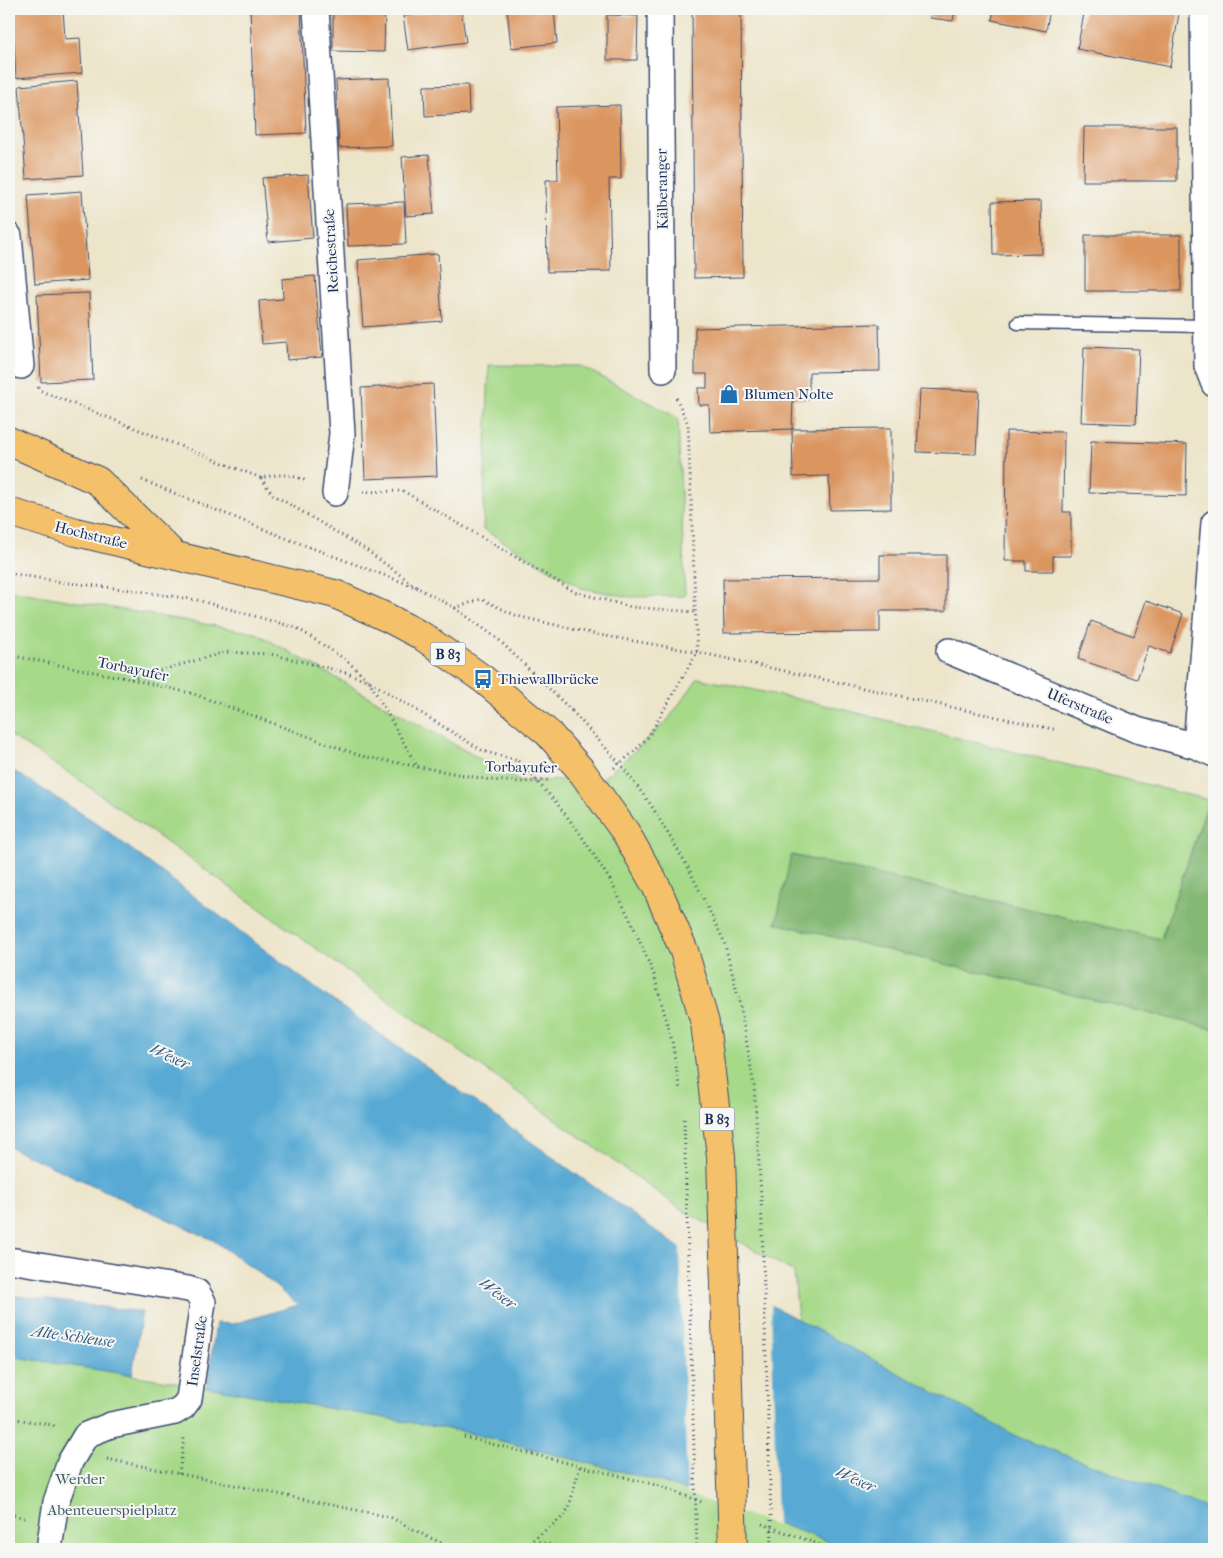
<svg xmlns="http://www.w3.org/2000/svg" width="1223" height="1558" font-family="'IM FELL French Canon',serif">
<style>
.green{fill:#a6d988;stroke:#608473}
.forest{fill:#84b974;stroke:#507469}
.water{fill:#59aad4;stroke:#3a6c99}
.pier{fill:#ede5ca}
.building{fill:#db9661}
.lines{fill:none;stroke-linecap:round;stroke-linejoin:round}
.lane-casing{stroke:#3a4a6e;stroke-width:15}
.street-casing{stroke:#3a4a6e;stroke-width:28}
.primary-casing{stroke:#3a4a6e;stroke-width:30}
.path{stroke:#3a4a6e;stroke-width:3;stroke-dasharray:1 4;stroke-linecap:butt}
.lane{stroke:#fff;stroke-width:12}
.street{stroke:#fff;stroke-width:25}
.primary{stroke:#f4c16a;stroke-width:28}
.primary-bridge-casing{stroke:#3a4a6e;stroke-width:30;stroke-linecap:butt}
.path-bridge{stroke:#3a4a6e;stroke-width:3;stroke-dasharray:1 4;stroke-linecap:butt}
.primary-bridge{stroke:#f4c16a;stroke-width:28}
.labels{text-anchor:middle;dominant-baseline:central;stroke-width:4;stroke-linejoin:round;paint-order:stroke}
.shield{fill:#f6f6f2;stroke:#5d6b8a;stroke-width:1}
.shield-label{font-size:14px;font-weight:bold;fill:#1b2f5e}
.street-label{font-size:15px;fill:#1b2f5e;stroke:#f6f6f2}
.poi-label{font-size:15px;fill:#1b2f5e;stroke:#f6f6f2;text-anchor:start}
.park-label{font-size:15px;fill:#3e5a68;stroke:#f6f6f2}
.water-label{font-size:16px;font-style:italic;fill:#315a87;stroke:#f6f6f2}
</style>
<rect width="100%" height="100%" fill="#f6f6f2"/>
<filter id="ink" filterUnits="userSpaceOnUse"><feTurbulence type="fractalNoise" baseFrequency=".02" numOctaves="2"/><feDisplacementMap in="SourceGraphic" scale="10" xChannelSelector="R" yChannelSelector="G"/><feConvolveMatrix kernelMatrix="1 2 1 2 8 2 1 2 1" color-interpolation-filters="sRGB"/></filter>
<filter id="wash" filterUnits="userSpaceOnUse"><feTurbulence type="fractalNoise" baseFrequency=".0096" numOctaves="4" result="noise"/><feDisplacementMap in="SourceGraphic" scale="20" xChannelSelector="R" yChannelSelector="G"/><feGaussianBlur stdDeviation="1.12" result="paint"/><feColorMatrix in="noise" values="0 0 0 0 0 0 0 0 0 0 0 0 0 0 0 0 0 1.4 0 .05"/><feComposite in="paint" operator="in"/></filter>
<g filter="url(#wash)">
<rect width="100%" height="100%" fill="#ede5ca"/>
<path class="green" d="M 489,365 L 581,366 L 678,418 L 685,596 L 630,597 L 581,588 L 483,529 Z
M 9,590 L 256,633 L 521,782 L 603,778 L 635,751 L 649,736 L 667,721 L 698,678 L 825,705 L 1209,800 L 1161,939 L 792,855 L 776,923 L 1214,1029 L 1214,1511 L 1020,1438 L 798,1320 L 794,1272 L 684,1211 L 75,777 L 9,735 Z
M 9,1356 L 207,1387 L 466,1432 L 659,1481 L 850,1549 L 9,1549 Z"/>
<path class="forest" d="M 1209,800 L 1214,802 L 1214,1029 L 776,923 L 791,855 L 1161,939 Z"/>
<path class="water" d="M 9,768 L 95,822 L 318,990 L 677,1246 L 765,1302 L 1020,1438 L 1214,1511 L 1214,1549 L 850,1549 L 659,1481 L 466,1432 L 207,1387 L 216,1323 L 233,1324 L 298,1305 L 262,1275 L 213,1240 L 9,1147 Z
M 9,1295 L 142,1312 L 132,1375 L 9,1356 Z"/>
<path class="pier" d="M 680,1245 L 771,1303 L 777,1526 L 687,1494 Z"/>
<g id="blocks">
<path class="building" d="M 12,9 L 63,9 L 65,39 L 80,38 L 82,73 L 16,78 Z
M 250,9 L 301,9 L 306,133 L 255,135 Z
M 333,9 L 385,9 L 384,52 L 333,51 Z
M 449,9 L 461,9 L 466,42 L 408,50 L 403,16 Z
M 507,9 L 554,9 L 557,43 L 511,48 Z
M 692,9 L 741,9 L 743,277 L 694,278 Z
M 798,9 L 826,9 L 825,14 L 798,10 Z
M 859,9 L 887,9 L 887,14 L 859,10 Z
M 931,9 L 955,9 L 953,21 L 930,18 Z
M 994,9 L 1050,9 L 1046,31 L 992,20 Z
M 1085,9 L 1154,9 L 1179,13 L 1170,67 L 1077,49 Z
M 607,15 L 638,16 L 637,60 L 607,60 Z
M 389,78 L 392,146 L 339,148 L 336,80 Z
M 77,81 L 83,175 L 26,179 L 19,86 Z
M 468,85 L 469,114 L 425,116 L 424,86 Z
M 620,105 L 621,179 L 609,179 L 611,271 L 547,272 L 546,180 L 558,180 L 556,107 Z
M 1084,127 L 1177,127 L 1177,181 L 1083,181 Z
M 429,155 L 434,214 L 406,216 L 402,157 Z
M 308,175 L 313,238 L 268,242 L 262,178 Z
M 82,191 L 88,280 L 35,284 L 28,195 Z
M 1041,201 L 1042,254 L 993,255 L 992,202 Z
M 404,202 L 406,244 L 348,246 L 346,204 Z
M 1085,235 L 1181,235 L 1181,291 L 1085,291 Z
M 438,254 L 442,321 L 363,327 L 358,260 Z
M 315,276 L 322,357 L 287,360 L 286,342 L 262,344 L 259,301 L 283,299 L 282,279 Z
M 89,293 L 93,380 L 41,382 L 37,295 Z
M 879,324 L 880,371 L 809,372 L 809,399 L 793,399 L 792,429 L 710,432 L 709,405 L 699,405 L 698,388 L 707,388 L 707,374 L 695,374 L 695,328 Z
M 1084,347 L 1139,349 L 1136,424 L 1081,422 Z
M 433,384 L 437,476 L 365,479 L 361,388 Z
M 920,389 L 979,391 L 976,454 L 917,452 Z
M 891,428 L 891,509 L 830,510 L 829,476 L 793,477 L 792,429 Z
M 1006,431 L 1064,432 L 1063,512 L 1071,512 L 1071,556 L 1053,556 L 1053,571 L 1026,571 L 1026,561 L 1005,561 Z
M 1091,441 L 1187,444 L 1186,496 L 1089,493 Z
M 880,555 L 946,555 L 946,611 L 880,611 L 880,632 L 724,633 L 723,579 L 880,578 Z
M 1146,601 L 1183,614 L 1170,653 L 1149,646 L 1137,679 L 1078,659 L 1091,621 L 1134,636 Z"/>
</g>
</g>
<g filter="url(#ink)">
<use href="#blocks" fill-opacity="0" stroke="#3a4a6e" stroke-width="1"/>
<g class="lines">
<g class="lane-casing">
<path id="lane" d="M 1018,323 L 1207,326"/>
</g>
<g class="street-casing">
<path id="street" d="M 316,9 L 342,434 L 335,493
M 660,9 L 663,370
M 1203,9 L 1207,366 L 1214,384
M 9,236 L 21,366
M 949,651 L 1137,730 L 1196,746 L 1214,754
M 1196,746 L 1214,523
M 9,1260 L 188,1289 L 197,1292 L 203,1302 L 189,1399 L 183,1407 L 175,1412 L 111,1425 L 86,1435 L 70,1462 L 56,1502 L 49,1549"/>
</g>
<g class="primary-casing">
<path id="primary" d="M 9,441 L 98,481 L 174,555
M 9,512 L 76,532 L 335,594 L 388,618 L 422,636 L 483,679 L 548,733"/>
</g>
<path class="path" d="M 38,387 L 41,391 L 261,478 C 281,473 288,474 307,481
M 261,478 L 272,494 L 365,549 L 418,588 L 455,608 L 498,639 L 572,711
M 142,480 L 283,537 L 418,588
M 363,492 L 403,491 L 575,592 L 631,607 L 695,612
M 9,573 L 61,582 L 132,590 L 197,600 L 297,628 L 346,660 L 369,681 L 483,751 L 518,761
M 455,608 L 481,599 L 517,616 L 594,634 L 697,652 L 1057,730
M 9,655 L 130,679 L 194,694 L 361,756 L 490,780 L 521,782 L 549,780
M 131,679 L 225,652 L 271,654 L 344,672 L 369,681 L 418,768
M 614,768 L 635,751 L 649,736 L 697,652 L 688,424 L 675,395
M 9,1418 L 53,1425 L 56,1428
M 464,1437 L 660,1486 L 702,1502
M 107,1459 L 390,1517 L 428,1537 L 447,1545 L 468,1549 L 503,1545 L 526,1545 L 539,1542 L 570,1549
M 179,1474 L 184,1438
M 9,1514 L 25,1518
M 762,1524 L 832,1549
M 529,1543 L 564,1516 L 569,1507 L 580,1466"/>
<use href="#lane" class="lane"/>
<use href="#street" class="street"/>
<use href="#primary" class="primary"/>
<g class="primary-bridge-casing">
<path id="primary-bridge" d="M 548,733 L 580,769 L 626,833 L 657,888 L 684,951 L 705,1023 L 721,1156 L 733,1549"/>
</g>
<path class="path-bridge" d="M 572,711 L 622,766 L 651,805 L 689,869 L 724,941 L 740,1004 L 754,1086 L 761,1195 L 772,1549
M 518,761 L 555,801 L 579,832 L 610,880 L 631,921 L 654,975 L 672,1041 L 680,1091
M 684,1119 L 697,1549"/>
<use href="#primary-bridge" class="primary-bridge"/>
</g>
</g>
<defs>
<g id="shop-bare" transform="scale(1.5)"><path d="M-5-2.5h2.3a2.7 3.5 0 0 1 5.4 0H5L5.5 6h-11ZM-1.5-2.5h3a1.5 2.3 0 0 0-3 0Z" fill="#1f6fb2" stroke="#f6f6f2" stroke-width="2.5" paint-order="stroke"/></g>
<g id="bus-bare" transform="scale(1.5)"><path d="M-5-6H5V4H4V6H2V4H-2V6H-4V4H-5ZM-3.5-4V0h7V-4ZM-3.5 1.2v1.5H-2V1.2ZM2 1.2v1.5H3.5V1.2Z" fill="#1f6fb2" stroke="#f6f6f2" stroke-width="2.5" paint-order="stroke"/></g>
</defs>
<g fill-rule="evenodd">
<use href="#shop-bare" x="729" y="394"/>
<use href="#bus-bare" x="483" y="679"/>
</g>
<g class="labels">
<g class="shield">
<rect x="430.5" y="642.5" width="35" height="23" rx="4"/>
<rect x="699.5" y="1107.5" width="35" height="23" rx="4"/>
</g>
<g class="shield-label">
<text x="448" y="654">B 83</text>
<text x="717" y="1119">B 83</text>
</g>
<g class="street-label">
<text transform="translate(662 189) rotate(-91)">Kälberanger</text>
<text transform="translate(331 251) rotate(-93)">Reichestraße</text>
<text transform="translate(91 535) rotate(14)">Hochstraße</text>
<text transform="translate(133 669) rotate(12)">Torbayufer</text>
<text transform="translate(1080 706) rotate(23)">Uferstraße</text>
<text transform="translate(521 767) rotate(1)">Torbayufer</text>
<text transform="translate(197 1351) rotate(-82)">Inselstraße</text>
</g>
<g class="poi-label">
<text x="744" y="394">Blumen Nolte</text>
<text x="498" y="679">Thiewallbrücke</text>
</g>
<g class="park-label">
<text x="80" y="1479">Werder</text>
<text x="112" y="1510">Abenteuerspielplatz</text>
</g>
<g class="water-label">
<text transform="translate(170 1056) rotate(25)">Weser</text>
<text transform="translate(498 1293) rotate(37)">Weser</text>
<text transform="translate(73 1336) rotate(8)">Alte Schleuse</text>
<text transform="translate(856 1479) rotate(24)">Weser</text>
</g>
</g>
<rect width="1223" height="1558" fill="none" stroke="#f6f6f2" stroke-width="30"/>
</svg>
